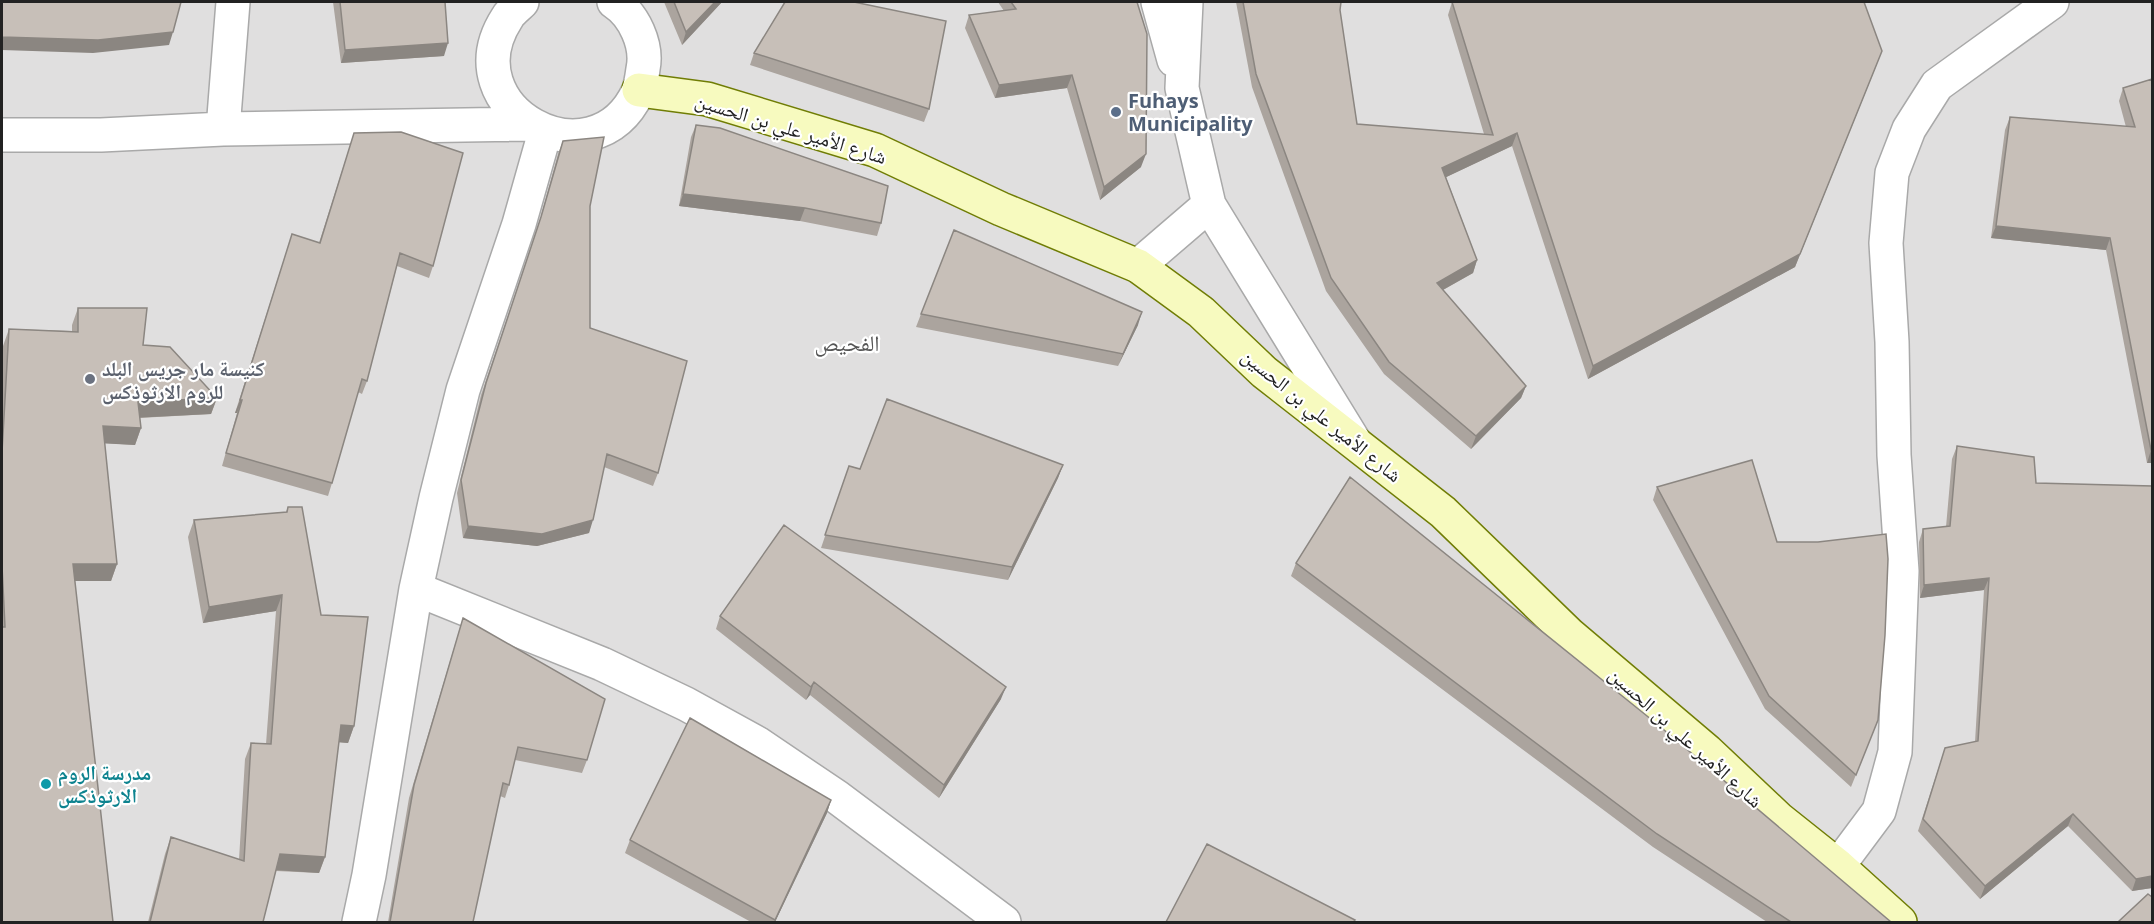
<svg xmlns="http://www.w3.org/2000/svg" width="2154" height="924" font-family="'Open Sans','Noto Naskh Arabic',sans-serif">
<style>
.residential{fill:#e0dfdf}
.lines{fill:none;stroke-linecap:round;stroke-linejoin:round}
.street-casing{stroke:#a9a9a9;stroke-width:36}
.secondary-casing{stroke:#707d05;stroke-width:36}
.street{stroke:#fff;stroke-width:33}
.secondary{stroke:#f7fabf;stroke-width:33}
.wall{fill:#aba49e}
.shaded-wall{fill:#8b8681}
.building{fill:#c7bfb8;stroke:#8b8681;stroke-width:1.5}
.service-dot{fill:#5c6f8a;stroke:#fff;stroke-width:2}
.worship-dot{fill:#6b7280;stroke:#fff;stroke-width:2}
.culture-dot{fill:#0f9aa8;stroke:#fff;stroke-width:2}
.labels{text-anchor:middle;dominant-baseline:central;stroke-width:4.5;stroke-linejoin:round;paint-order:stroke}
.service-label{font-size:20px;font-weight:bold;fill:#4e5e75;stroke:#fff;text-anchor:start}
.street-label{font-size:20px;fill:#222;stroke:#fff}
.worship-label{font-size:20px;font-weight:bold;fill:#5b616d;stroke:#fff;text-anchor:start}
.culture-label{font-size:20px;font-weight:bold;fill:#0d838f;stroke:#fff;text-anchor:start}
.quarter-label{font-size:22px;fill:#555;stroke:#fff}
</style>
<rect width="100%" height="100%" fill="#f2efe9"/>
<path class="residential" d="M 2,2 L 2152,2 L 2152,922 L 2,922 Z"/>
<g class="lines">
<g class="street-casing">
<path id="street" d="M 522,2 C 517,7 510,12 507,18 C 448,109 593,188 638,92 C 641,85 642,76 643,69 C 648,45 634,15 614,2
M 1158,2 L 1174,60
M 1186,2 L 1182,88 L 1209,205 L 1354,441
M 223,129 L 233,2
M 2,135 L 101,135 L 223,129 L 529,124
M 1138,266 L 1209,205
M 416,589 L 602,664 L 686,704 L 757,743 L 837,797 L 1004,922
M 1838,866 L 1879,811 L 1895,752 L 1902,571 L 1894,455 L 1892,342 L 1886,243 L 1892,173 L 1909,129 L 1937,85 L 2052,2
M 359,922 L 369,875 L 416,589 L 436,498 L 463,390 L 519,224 L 545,132"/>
</g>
<g class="secondary-casing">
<path id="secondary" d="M 639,90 L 707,99 L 875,150 L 1001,209 L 1138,266 L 1201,312 L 1264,372 L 1443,512 L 1569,634 L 1707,751 L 1779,819 L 1838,866 L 1900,922"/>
</g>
<use href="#street" class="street"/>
<use href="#secondary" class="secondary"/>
</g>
<path class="wall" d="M 333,2 L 445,2 L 444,56 L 341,63 Z
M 664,2 L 722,2 L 682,45 Z
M 998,2 L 1137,2 L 1141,167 L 1100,200 L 1067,88 L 995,98 L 965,28 L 969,15 L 1004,11 Z
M 1236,2 L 1341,2 L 1340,10 L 1357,124 L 1484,134 L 1448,15 L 1452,2 L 1877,64 L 1795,267 L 1588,379 L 1512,146 L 1446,177 L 1477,260 L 1473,273 L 1443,290 L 1526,386 L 1521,398 L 1471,449 L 1384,374 L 1326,291 L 1252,87 Z
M 754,53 L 929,109 L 924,122 L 750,65 Z
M 2152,79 L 2152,463 L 2147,463 L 2106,250 L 1991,238 L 2005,130 L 2010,117 L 2126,127 L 2119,101 L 2123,88 Z
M 696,125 L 881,223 L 877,236 L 800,221 L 679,206 L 691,137 Z
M 354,133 L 433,266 L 429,278 L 397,266 L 367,381 L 362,394 L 358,392 L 332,483 L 328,496 L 222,466 L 237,413 L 235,413 L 292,234 L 319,243 Z
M 563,141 L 590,206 L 590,328 L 658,473 L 653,486 L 604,467 L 589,533 L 537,546 L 463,538 L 457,493 L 481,395 L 537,230 L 558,154 Z
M 78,308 L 143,345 L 217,398 L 211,414 L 139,418 L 141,428 L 135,445 L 104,443 L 117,564 L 111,581 L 75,581 L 2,922 L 2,369 L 3,346 L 9,329 L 72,331 L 72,325 Z
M 921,314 L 1138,325 L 1118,366 L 916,327 Z
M 1957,446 L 2036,483 L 2152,486 L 2152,888 L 2132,891 L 2068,826 L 1980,899 L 1918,831 L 1945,748 L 1975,742 L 1984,590 L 1920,598 L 1919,542 L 1923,529 L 1946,527 L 1952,459 Z
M 1063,465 L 1058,478 L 1008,580 L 821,548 L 849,466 L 860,469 Z
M 1657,487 L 1777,542 L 1878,720 L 1851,787 L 1765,709 L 1653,500 Z
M 288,507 L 354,726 L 348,743 L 339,742 L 325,857 L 319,873 L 276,871 L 263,922 L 148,922 L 165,854 L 171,837 L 239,860 L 245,759 L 251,743 L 266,744 L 276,611 L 203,623 L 188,537 L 194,520 L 286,512 Z
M 1296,563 L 1891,922 L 1767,922 L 1653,847 L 1291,576 Z
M 720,616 L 1001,699 L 939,798 L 810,695 L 806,700 L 716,629 Z
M 463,618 L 587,760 L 582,773 L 515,760 L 509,785 L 505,798 L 500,796 L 473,922 L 388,922 L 409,798 L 459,631 Z
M 831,800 L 827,813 L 775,922 L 751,922 L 625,853 L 630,840 Z"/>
<path class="shaded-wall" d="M 715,2 L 722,2 L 682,45 L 686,32 Z
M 173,32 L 169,45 L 93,53 L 2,50 L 2,37 Z
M 448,43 L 444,56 L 341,63 L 345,50 Z
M 1882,51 L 1795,267 L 1588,379 L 1593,366 Z
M 1072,75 L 1067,88 L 995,98 L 999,85 Z
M 1517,133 L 1512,146 L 1438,181 L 1442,168 Z
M 1146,154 L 1141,167 L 1100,200 L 1104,187 Z
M 683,194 L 805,208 L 800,221 L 679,206 Z
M 1996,226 L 2110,238 L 2106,250 L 1991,238 Z
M 1477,260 L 1473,273 L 1432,296 L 1437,283 Z
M 1142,312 L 1138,325 L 1118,366 L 1123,354 Z
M 1526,386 L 1521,398 L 1471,449 L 1476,436 Z
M 217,398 L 211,414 L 132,418 L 138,402 Z
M 240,400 L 242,400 L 237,413 L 235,413 Z
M 103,426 L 141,428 L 135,445 L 97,443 Z
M 2151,450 L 2152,450 L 2152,463 L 2147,463 Z
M 1063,465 L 1058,478 L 1008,580 L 1012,567 Z
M 593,520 L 589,533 L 537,546 L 463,538 L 468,526 Z
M 73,564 L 117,564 L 111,581 L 67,581 Z
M 1989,578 L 1984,590 L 1920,598 L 1924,585 Z
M 282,595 L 276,611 L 203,623 L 209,607 Z
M 814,682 L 810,695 L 806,700 L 811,687 Z
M 1006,687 L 1001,699 L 939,798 L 944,785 Z
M 341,725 L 354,726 L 348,743 L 335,742 Z
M 831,800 L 827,813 L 775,922 L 774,922 Z
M 2073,814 L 2068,826 L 1980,899 L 1985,886 Z
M 280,854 L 325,857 L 319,873 L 274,870 Z
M 2152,876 L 2152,888 L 2132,891 L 2136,879 Z"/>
<path class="building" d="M 2,2 L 181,2 L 173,32 L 98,40 L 2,37 Z
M 340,2 L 445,2 L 448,43 L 345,50 Z
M 674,2 L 715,2 L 686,32 Z
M 785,2 L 854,2 L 946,21 L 929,109 L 754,53 Z
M 1011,2 L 1137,2 L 1147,34 L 1146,154 L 1104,187 L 1072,75 L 999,85 L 969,15 L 1016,9 Z
M 1243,2 L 1341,2 L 1340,10 L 1357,124 L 1493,135 L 1452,2 L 1864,2 L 1882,51 L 1800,254 L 1593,366 L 1517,133 L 1442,168 L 1477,260 L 1437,283 L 1526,386 L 1476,436 L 1389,362 L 1331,278 L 1256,74 Z
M 2152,79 L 2152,450 L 2151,450 L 2110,238 L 1996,226 L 2010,117 L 2135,127 L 2123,88 Z
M 696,125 L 720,128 L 888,186 L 881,223 L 805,208 L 683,194 Z
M 401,132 L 463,153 L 433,266 L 400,253 L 367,381 L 362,379 L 332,483 L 226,453 L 242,400 L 240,400 L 292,234 L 320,243 L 354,133 Z
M 604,137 L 590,206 L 590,328 L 687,361 L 658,473 L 607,454 L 593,520 L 542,534 L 468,526 L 461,480 L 486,383 L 541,217 L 563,141 Z
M 954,230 L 1142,312 L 1123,354 L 921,314 Z
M 78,308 L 147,308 L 143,345 L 170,347 L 217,398 L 138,402 L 141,428 L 103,426 L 117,564 L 73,564 L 113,922 L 2,922 L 2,627 L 5,627 L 2,566 L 2,452 L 9,329 L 78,332 Z
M 887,399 L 1063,465 L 1012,567 L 825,535 L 849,466 L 860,469 Z
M 1957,446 L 2034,457 L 2036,483 L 2152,486 L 2152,876 L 2136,879 L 2073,814 L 1985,886 L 1923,819 L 1945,748 L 1978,741 L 1989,578 L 1924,585 L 1923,529 L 1950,526 Z
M 1752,460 L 1777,542 L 1818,542 L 1886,534 L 1888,559 L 1885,635 L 1878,720 L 1856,775 L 1769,696 L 1657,487 Z
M 1350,477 L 1657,724 L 1891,922 L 1791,922 L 1657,834 L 1296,563 Z
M 288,507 L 302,507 L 321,615 L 368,617 L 354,726 L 341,725 L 325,857 L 280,854 L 263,922 L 150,922 L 171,837 L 244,861 L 251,743 L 271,744 L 282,595 L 209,607 L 194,520 L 287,512 Z
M 784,525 L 1006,687 L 944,785 L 814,682 L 811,687 L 720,616 Z
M 463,618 L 605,699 L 587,760 L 518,747 L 509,785 L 503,783 L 473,922 L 390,922 L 414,785 Z
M 690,718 L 831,800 L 775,920 L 630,840 Z
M 1207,844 L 1355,920 L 1353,922 L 1166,922 Z
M 2148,894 L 2152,897 L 2152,922 L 2118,922 Z"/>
<circle class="service-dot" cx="1116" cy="112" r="6"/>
<circle class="worship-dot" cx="90" cy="379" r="6"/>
<circle class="culture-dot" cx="46" cy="784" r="6"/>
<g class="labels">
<g class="service-label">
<text x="1128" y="100">Fuhays<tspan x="1128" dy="23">Municipality</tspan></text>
</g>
<g class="street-label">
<text transform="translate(791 128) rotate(17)">شارع الأمير علي بن الحسين</text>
<text transform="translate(1322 415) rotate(39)">شارع الأمير علي بن الحسين</text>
<text transform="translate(1686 737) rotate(42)">شارع الأمير علي بن الحسين</text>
</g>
<g class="worship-label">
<text x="102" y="368">كنيسة مار جريس البلد<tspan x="102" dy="23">للروم الارثوذكس</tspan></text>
</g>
<g class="culture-label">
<text x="58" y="772">مدرسة الروم<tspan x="58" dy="23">الارثوذكس</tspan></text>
</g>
<g class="quarter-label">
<text x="847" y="342">الفحيص</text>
</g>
</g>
<rect width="2154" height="924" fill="none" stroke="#222222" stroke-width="6"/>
</svg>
